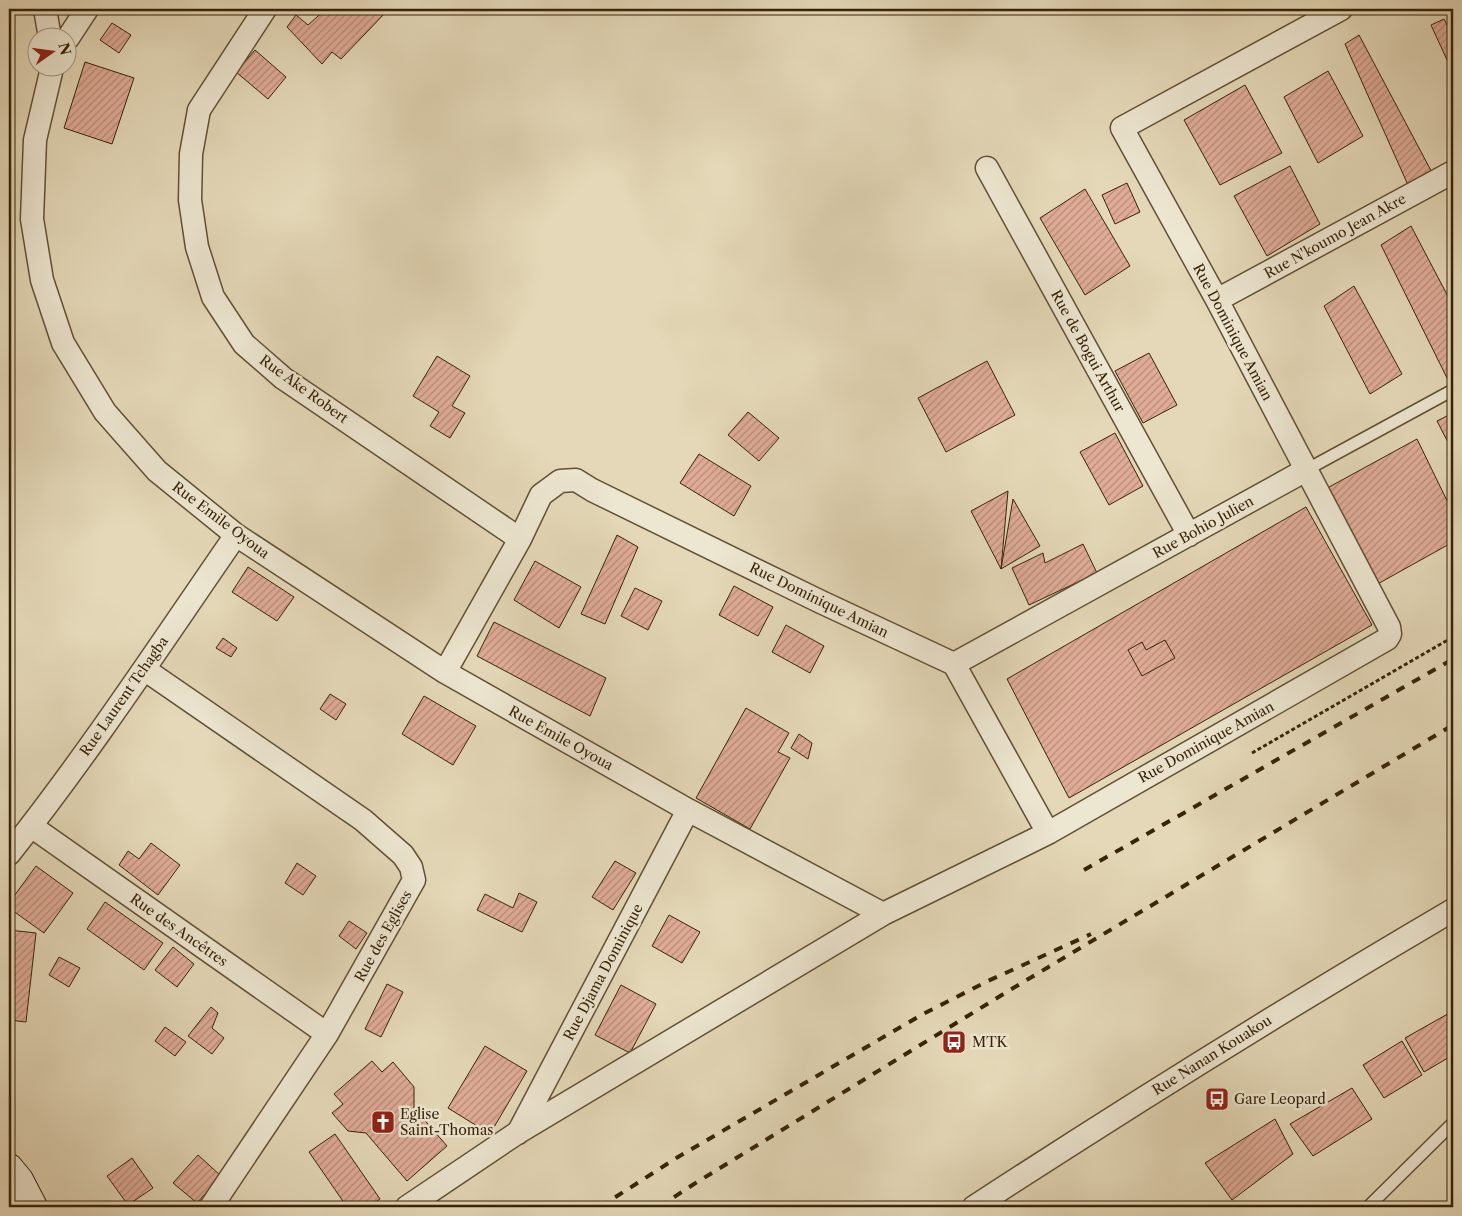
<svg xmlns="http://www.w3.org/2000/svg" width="1462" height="1216" font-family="'Libre Caslon Text',serif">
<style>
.building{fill:url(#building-hatch);stroke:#372308}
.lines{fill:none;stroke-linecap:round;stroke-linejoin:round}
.service-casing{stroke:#625034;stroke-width:14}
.minor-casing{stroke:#625034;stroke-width:25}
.secondary-casing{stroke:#372308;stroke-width:30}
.path{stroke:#372308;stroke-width:3;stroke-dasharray:4 2.5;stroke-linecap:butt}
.service{stroke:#ede6d1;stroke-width:11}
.minor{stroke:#ede6d1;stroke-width:22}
.secondary{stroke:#ede6d1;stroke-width:28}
.rail{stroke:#372308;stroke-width:4;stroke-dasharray:9 9;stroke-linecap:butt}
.labels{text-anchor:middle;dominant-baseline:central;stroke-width:5;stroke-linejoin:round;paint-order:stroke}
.street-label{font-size:14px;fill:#372308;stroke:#ede6d1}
.poi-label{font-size:14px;fill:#372308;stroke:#ede6d1;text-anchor:start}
</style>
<defs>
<pattern id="building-hatch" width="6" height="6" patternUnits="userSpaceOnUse" patternTransform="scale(1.25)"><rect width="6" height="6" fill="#e0ac98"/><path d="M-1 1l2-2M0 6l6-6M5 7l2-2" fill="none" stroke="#b68c7a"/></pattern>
</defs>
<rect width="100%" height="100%" fill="#e4d8b8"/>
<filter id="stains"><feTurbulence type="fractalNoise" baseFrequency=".004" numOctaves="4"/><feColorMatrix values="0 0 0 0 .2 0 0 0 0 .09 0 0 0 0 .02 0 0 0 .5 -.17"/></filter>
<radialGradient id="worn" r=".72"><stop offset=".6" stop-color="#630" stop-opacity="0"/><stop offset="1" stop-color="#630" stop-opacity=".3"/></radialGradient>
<path class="building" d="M 326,9 L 385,9 L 387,11 L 341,59 L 332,52 L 322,64 L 287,27 L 296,15 L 308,25 Z
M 1444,19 L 1453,37 L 1453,73 L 1431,25 Z
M 112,23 L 131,35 L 119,53 L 100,40 Z
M 1359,35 L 1436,180 L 1412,194 L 1345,44 Z
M 255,50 L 286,77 L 268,99 L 236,72 Z
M 85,62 L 134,78 L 112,144 L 64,128 Z
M 1328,71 L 1363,136 L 1318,163 L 1284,97 Z
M 1245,85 L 1282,153 L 1220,185 L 1184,120 Z
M 1290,166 L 1320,224 L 1267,256 L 1234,196 Z
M 1127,183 L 1140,212 L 1115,224 L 1102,195 Z
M 1085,189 L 1130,266 L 1085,295 L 1040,218 Z
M 1411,226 L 1453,306 L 1453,379 L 1449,382 L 1381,245 Z
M 1354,286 L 1402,374 L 1370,394 L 1324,306 Z
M 1149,353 L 1177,405 L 1143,423 L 1115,371 Z
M 437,356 L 470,376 L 452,406 L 465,413 L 450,438 L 430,426 L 439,412 L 413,396 Z
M 987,361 L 1015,415 L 946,452 L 918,398 Z
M 748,412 L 779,438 L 759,461 L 728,435 Z
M 1453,413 L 1453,452 L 1437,421 Z
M 1115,433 L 1143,486 L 1109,505 L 1080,452 Z
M 1417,439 L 1453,513 L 1453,542 L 1374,586 L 1320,492 Z
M 699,454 L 751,486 L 734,516 L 680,483 Z
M 1008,491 L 1001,569 L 971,511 Z
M 1013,499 L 1040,546 L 1001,569 Z
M 1306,507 L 1372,625 L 1069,798 L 1007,679 Z
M 617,535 L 638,547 L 605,624 L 581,614 Z
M 1083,544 L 1097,573 L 1029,605 L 1012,568 L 1043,553 L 1045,563 Z
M 535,561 L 581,587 L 559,628 L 514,600 Z
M 248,567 L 294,597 L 277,621 L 232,592 Z
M 734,586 L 773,607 L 758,636 L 719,615 Z
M 635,588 L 662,601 L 648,630 L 621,616 Z
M 494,622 L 606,678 L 590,716 L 477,656 Z
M 786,625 L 824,646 L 810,673 L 772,652 Z
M 223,638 L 237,648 L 231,657 L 216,648 Z
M 1165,640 L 1175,658 L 1142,676 L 1128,650 L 1142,642 L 1146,650 Z
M 330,694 L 346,704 L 336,720 L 320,709 Z
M 424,696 L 476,726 L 453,765 L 402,734 Z
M 746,708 L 789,733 L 778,752 L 790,758 L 750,829 L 696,798 Z
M 799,734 L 812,743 L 808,759 L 791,748 Z
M 151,843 L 180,865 L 158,895 L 119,865 L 128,851 L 139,859 Z
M 615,861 L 636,873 L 613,910 L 592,897 Z
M 297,863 L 316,876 L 303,895 L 285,883 Z
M 36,866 L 73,893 L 44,933 L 9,908 L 9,903 Z
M 519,893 L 537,902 L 522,932 L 477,910 L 485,894 L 513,908 Z
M 105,902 L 163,943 L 144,970 L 87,929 Z
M 669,915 L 700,932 L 682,963 L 652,946 Z
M 349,921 L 367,933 L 356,949 L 339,936 Z
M 9,930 L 36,933 L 26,1022 L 9,1020 Z
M 173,947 L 194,964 L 177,987 L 155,970 Z
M 59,957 L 80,968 L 69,987 L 49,975 Z
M 387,984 L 403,992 L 381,1037 L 365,1029 Z
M 621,985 L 656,1004 L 630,1053 L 595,1035 Z
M 211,1007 L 218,1013 L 212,1028 L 224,1038 L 212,1054 L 188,1036 Z
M 1453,1011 L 1453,1055 L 1424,1072 L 1405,1038 Z
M 165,1027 L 186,1042 L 175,1056 L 155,1041 Z
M 1402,1041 L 1422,1075 L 1384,1098 L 1363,1065 Z
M 485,1046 L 527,1071 L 490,1134 L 448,1108 Z
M 372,1061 L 382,1072 L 393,1062 L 414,1087 L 414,1108 L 447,1146 L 407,1181 L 366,1133 L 348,1131 L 332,1113 L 343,1104 L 334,1094 Z
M 1352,1088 L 1372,1119 L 1313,1156 L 1290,1124 Z
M 1275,1119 L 1293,1154 L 1232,1200 L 1205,1163 Z
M 335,1134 L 380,1199 L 368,1207 L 347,1207 L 309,1152 Z
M 198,1155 L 221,1176 L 197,1203 L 173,1183 Z
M 132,1158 L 153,1188 L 128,1205 L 107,1176 Z"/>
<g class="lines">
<g class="service-casing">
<path id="service" d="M 1306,470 L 1453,390
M 1368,1207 L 1453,1123"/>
</g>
<g class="minor-casing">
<path id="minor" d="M 45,9 L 50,38
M 265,9 L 199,110 L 191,154 L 190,200 L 197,247 L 213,297 L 244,344 L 283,378 L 520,539
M 68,38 L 87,9
M 52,68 L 35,140 L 32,219 L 42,280 L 63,343 L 105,412 L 157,471 L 236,535 L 445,672 L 688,810 L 883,914 L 517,1133 L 407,1207
M 987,168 L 1189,535
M 1217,300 L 1453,172
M 954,664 L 1306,470
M 144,669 L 363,820 L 403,855 L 411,867 L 414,880 L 327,1034 L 211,1207
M 445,672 L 520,539 L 541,495 L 560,481 L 576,480 L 592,490 L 821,602 L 954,664 L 1048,833 L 1387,639 L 1390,634 L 1389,627 L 1217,300 L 1122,128 L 1341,9
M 31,826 L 327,1034
M 9,854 C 90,752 162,642 236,535
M 883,914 L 1048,833
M 518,1133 L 688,810
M 974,1207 C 1132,1104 1291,1005 1453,910"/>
</g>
<g class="secondary-casing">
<path id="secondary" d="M 9,1168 L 19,1180 L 33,1207"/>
</g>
<path class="path" d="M 1252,753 L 1453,637"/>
<use href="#service" class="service"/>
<use href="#minor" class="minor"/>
<use href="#secondary" class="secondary"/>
<path class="rail" d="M 1084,870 L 1453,659
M 600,1207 L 678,1157 L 923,1014 L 988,981 L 1091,934
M 659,1207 L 694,1184 L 1010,990 L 1453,725"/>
</g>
<defs>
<g id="bus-square" transform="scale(1.25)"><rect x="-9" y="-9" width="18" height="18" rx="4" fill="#8f2418" stroke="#ede6d1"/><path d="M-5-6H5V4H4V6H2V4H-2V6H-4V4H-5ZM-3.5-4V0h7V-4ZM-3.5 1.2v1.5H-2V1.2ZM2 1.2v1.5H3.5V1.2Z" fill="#fff"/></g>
<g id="church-square" transform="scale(1.25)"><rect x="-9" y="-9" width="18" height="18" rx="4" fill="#8f2418" stroke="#ede6d1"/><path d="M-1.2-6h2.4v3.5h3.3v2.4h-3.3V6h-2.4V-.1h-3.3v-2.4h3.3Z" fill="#fff"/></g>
</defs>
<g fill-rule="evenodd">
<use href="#bus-square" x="954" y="1042"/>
<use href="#bus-square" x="1217" y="1099"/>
<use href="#church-square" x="383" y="1122"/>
</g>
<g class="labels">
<g class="street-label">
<text transform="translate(1335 236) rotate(-29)">Rue N'koumo Jean Akre</text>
<text transform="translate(1233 332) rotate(62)">Rue Dominique Amian</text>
<text transform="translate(1088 351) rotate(61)">Rue de Bogui Arthur</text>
<text transform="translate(304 389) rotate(36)">Rue Ake Robert</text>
<text transform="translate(221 520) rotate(37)">Rue Emile Oyoua</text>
<text transform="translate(1203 527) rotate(-29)">Rue Bohio Julien</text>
<text transform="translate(819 600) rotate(26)">Rue Dominique Amian</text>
<text transform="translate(124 696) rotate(-55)">Rue Laurent Tchagba</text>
<text transform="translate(561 738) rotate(29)">Rue Emile Oyoua</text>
<text transform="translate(1206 742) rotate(-29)">Rue Dominique Amian</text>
<text transform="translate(179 930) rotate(35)">Rue des Ancêtres</text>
<text transform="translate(383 936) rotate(-61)">Rue des Eglises</text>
<text transform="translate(603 972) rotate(-62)">Rue Djama Dominique</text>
<text transform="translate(1212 1055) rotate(-32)">Rue Nanan Kouakou</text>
</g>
<g class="poi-label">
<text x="972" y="1042">MTK</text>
<text x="1234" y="1099">Gare Leopard</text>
<text x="400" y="1114">Eglise<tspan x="400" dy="16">Saint-Thomas</tspan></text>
</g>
</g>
<rect width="1462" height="1216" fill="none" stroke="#e4d8b8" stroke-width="30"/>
<rect x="10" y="10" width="1442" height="1196" fill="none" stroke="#372308" stroke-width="2.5"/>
<rect x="15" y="15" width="1432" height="1186" fill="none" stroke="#372308"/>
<g transform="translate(52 52) rotate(76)"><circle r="24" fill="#ede6d1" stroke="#a49881"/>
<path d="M0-4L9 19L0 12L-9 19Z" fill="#8f2418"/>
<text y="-8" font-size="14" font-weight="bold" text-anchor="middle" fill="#372308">N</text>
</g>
<rect width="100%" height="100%" filter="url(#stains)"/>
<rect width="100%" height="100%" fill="url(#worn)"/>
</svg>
